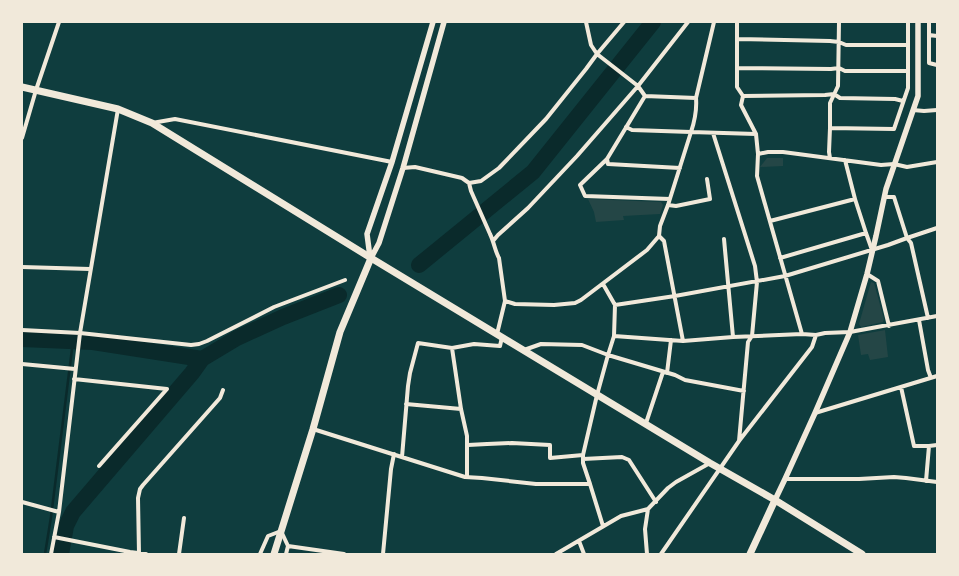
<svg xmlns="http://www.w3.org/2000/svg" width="959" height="576" font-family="'IBM Plex Sans',sans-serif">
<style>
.green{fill:#244646}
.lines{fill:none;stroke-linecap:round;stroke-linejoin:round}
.stream{stroke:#0a2a2b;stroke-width:2.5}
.river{stroke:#0a2a2b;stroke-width:16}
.minor{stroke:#f1e9da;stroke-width:4}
.tertiary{stroke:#f1e9da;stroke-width:5.5}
.primary{stroke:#f1e9da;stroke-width:7}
.trunk{stroke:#f1e9da;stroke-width:7}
</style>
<rect width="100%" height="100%" fill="#0f3d3e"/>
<path class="green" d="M 767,158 L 783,158 L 783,166 L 760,167 Z
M 588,199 L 661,202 L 663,205 L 660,214 L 623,216 L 624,220 L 596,222 L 594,212 Z
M 871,282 L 874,283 L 884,319 L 883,322 L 861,327 L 859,324 Z
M 885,330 L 888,357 L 870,360 L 868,354 L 861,355 L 858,335 Z"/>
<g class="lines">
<path class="stream" d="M 45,554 L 51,517 L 73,341"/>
<path class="river" d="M 419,265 L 533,172 L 653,22
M 22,339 L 93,342 L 202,359
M 61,554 L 66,526 L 73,512 L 192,373 L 202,359 L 237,338 L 283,317 L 339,295"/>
<path class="minor" d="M 586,22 L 591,45 L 597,54 L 638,86 L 645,96 L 607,159 L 580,185 L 585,196 L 670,199
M 737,22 L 737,87 L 743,96 L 741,105 L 756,134
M 929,22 L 929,63 L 937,65
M 929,35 L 937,36
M 737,39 L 830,41 L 839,42 L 846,45 L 908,45
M 737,68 L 831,69 L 839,68 L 845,71 L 908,71
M 645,96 L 696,98
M 743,96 L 825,95 L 834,94 L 840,98 L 895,99 L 903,101
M 913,110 L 924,111 L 937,110
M 152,123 L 175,119 L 392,162
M 626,127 L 632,130 L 691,132 C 695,120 697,110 696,98 L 714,22
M 830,128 L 830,103 L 838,86 L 839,22
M 713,133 L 755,266 L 757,282 L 752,336 L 748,342 L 739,441
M 22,138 L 36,90 L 59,22
M 758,154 L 768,152 L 783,152 L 881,165 L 894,164 L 907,167 L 937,162
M 830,158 L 829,152 L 830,128 L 894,129 L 908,88 L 908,22
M 607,159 L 608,164 L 680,168
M 845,160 L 855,199
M 403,168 L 415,167 L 462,178 L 469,183 L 481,181 L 499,168 L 546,119 L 586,69 L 597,54 L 624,22
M 469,183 L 471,191 L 490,234 C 494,242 495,251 499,258 L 505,301 L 497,334
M 884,197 L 894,197 L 907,238 L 911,243 L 928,318
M 668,205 L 676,206 L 710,199 L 707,179
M 770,221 L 855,199 L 866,233 L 872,250
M 659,236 L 664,241 L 683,341
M 724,239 L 733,337
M 493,241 L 498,235 L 528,208 L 577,156 L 638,86 L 688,22
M 780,258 L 866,233
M 22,267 L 90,269
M 867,274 L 878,281 L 889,326
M 505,301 L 515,304 L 554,305 L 575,303 L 581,300 L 647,250 L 659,236 L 660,226 L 668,205 L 691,132 L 756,134 L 758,154 L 757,176 L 802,334
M 615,305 L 675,296 L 785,276 L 888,245 L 907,238 L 937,228
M 919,320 L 928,370 L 931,378
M 22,330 L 80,333 L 191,345 L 199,344 L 207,341 L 274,307 L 345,280
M 614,336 L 683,341 L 733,337 L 802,334 L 816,335 L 825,333 L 850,332 L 937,316
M 524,350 L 541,344 L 582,345 L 608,355 L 675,375 L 685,380 L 744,391
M 22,364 L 75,369
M 667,373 L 671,340
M 74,379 L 167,389 L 99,466
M 901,387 L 914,446 L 929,446 L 937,445
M 406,404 L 461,409
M 815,413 L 937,376
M 646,423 L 663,372
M 313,429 L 465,477 L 482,478 L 536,484 L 590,484 L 583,463 L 583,455 L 597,395 L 608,355 L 614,336 L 615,305 L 603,284
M 468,445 L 487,444 L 512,443 L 550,445 L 550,458 L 583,455
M 402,457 L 408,386 L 410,373 L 418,343 L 452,348
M 583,459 L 622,457 L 629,460 L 656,502
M 467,477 L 467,436 L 461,409 L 452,348 L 474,344 L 500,346 L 502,337
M 785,479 L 859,479 L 894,477 L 906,478 L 937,482
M 926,481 L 929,446
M 590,484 L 603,526
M 22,502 L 59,512
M 54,537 L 130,552 L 146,554
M 579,541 L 584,554
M 288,546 L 344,554
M 139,553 L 138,498 L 140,489 L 143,485 L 220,398 L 223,390
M 51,554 L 59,512 L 80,333 L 118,109
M 179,554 L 184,518
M 260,554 L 268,536 L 281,531 L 288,546 L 286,554
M 383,554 L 391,469 L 394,454
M 556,554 L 621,516 L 648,509 L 668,488 L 676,482 L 710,463
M 647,554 L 645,529 L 648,509
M 661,554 L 739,441 L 812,347 L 816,335"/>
<path class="tertiary" d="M 370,257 L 367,234 L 392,162 L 433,22
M 371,258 L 379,243 L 403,168 L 444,22
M 775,500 L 785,479 L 815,413 L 850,332 L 867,274 L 876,236 L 886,189 L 918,96 L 918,22"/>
<path class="primary" d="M 371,258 L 710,463 L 775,500 L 862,554
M 750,554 L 775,500"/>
<path class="trunk" d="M 22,87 L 118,109 L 152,123 L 371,258 L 340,332 L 313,429 L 274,554"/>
</g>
<rect width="959" height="576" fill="none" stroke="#f1e9da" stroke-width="46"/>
</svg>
